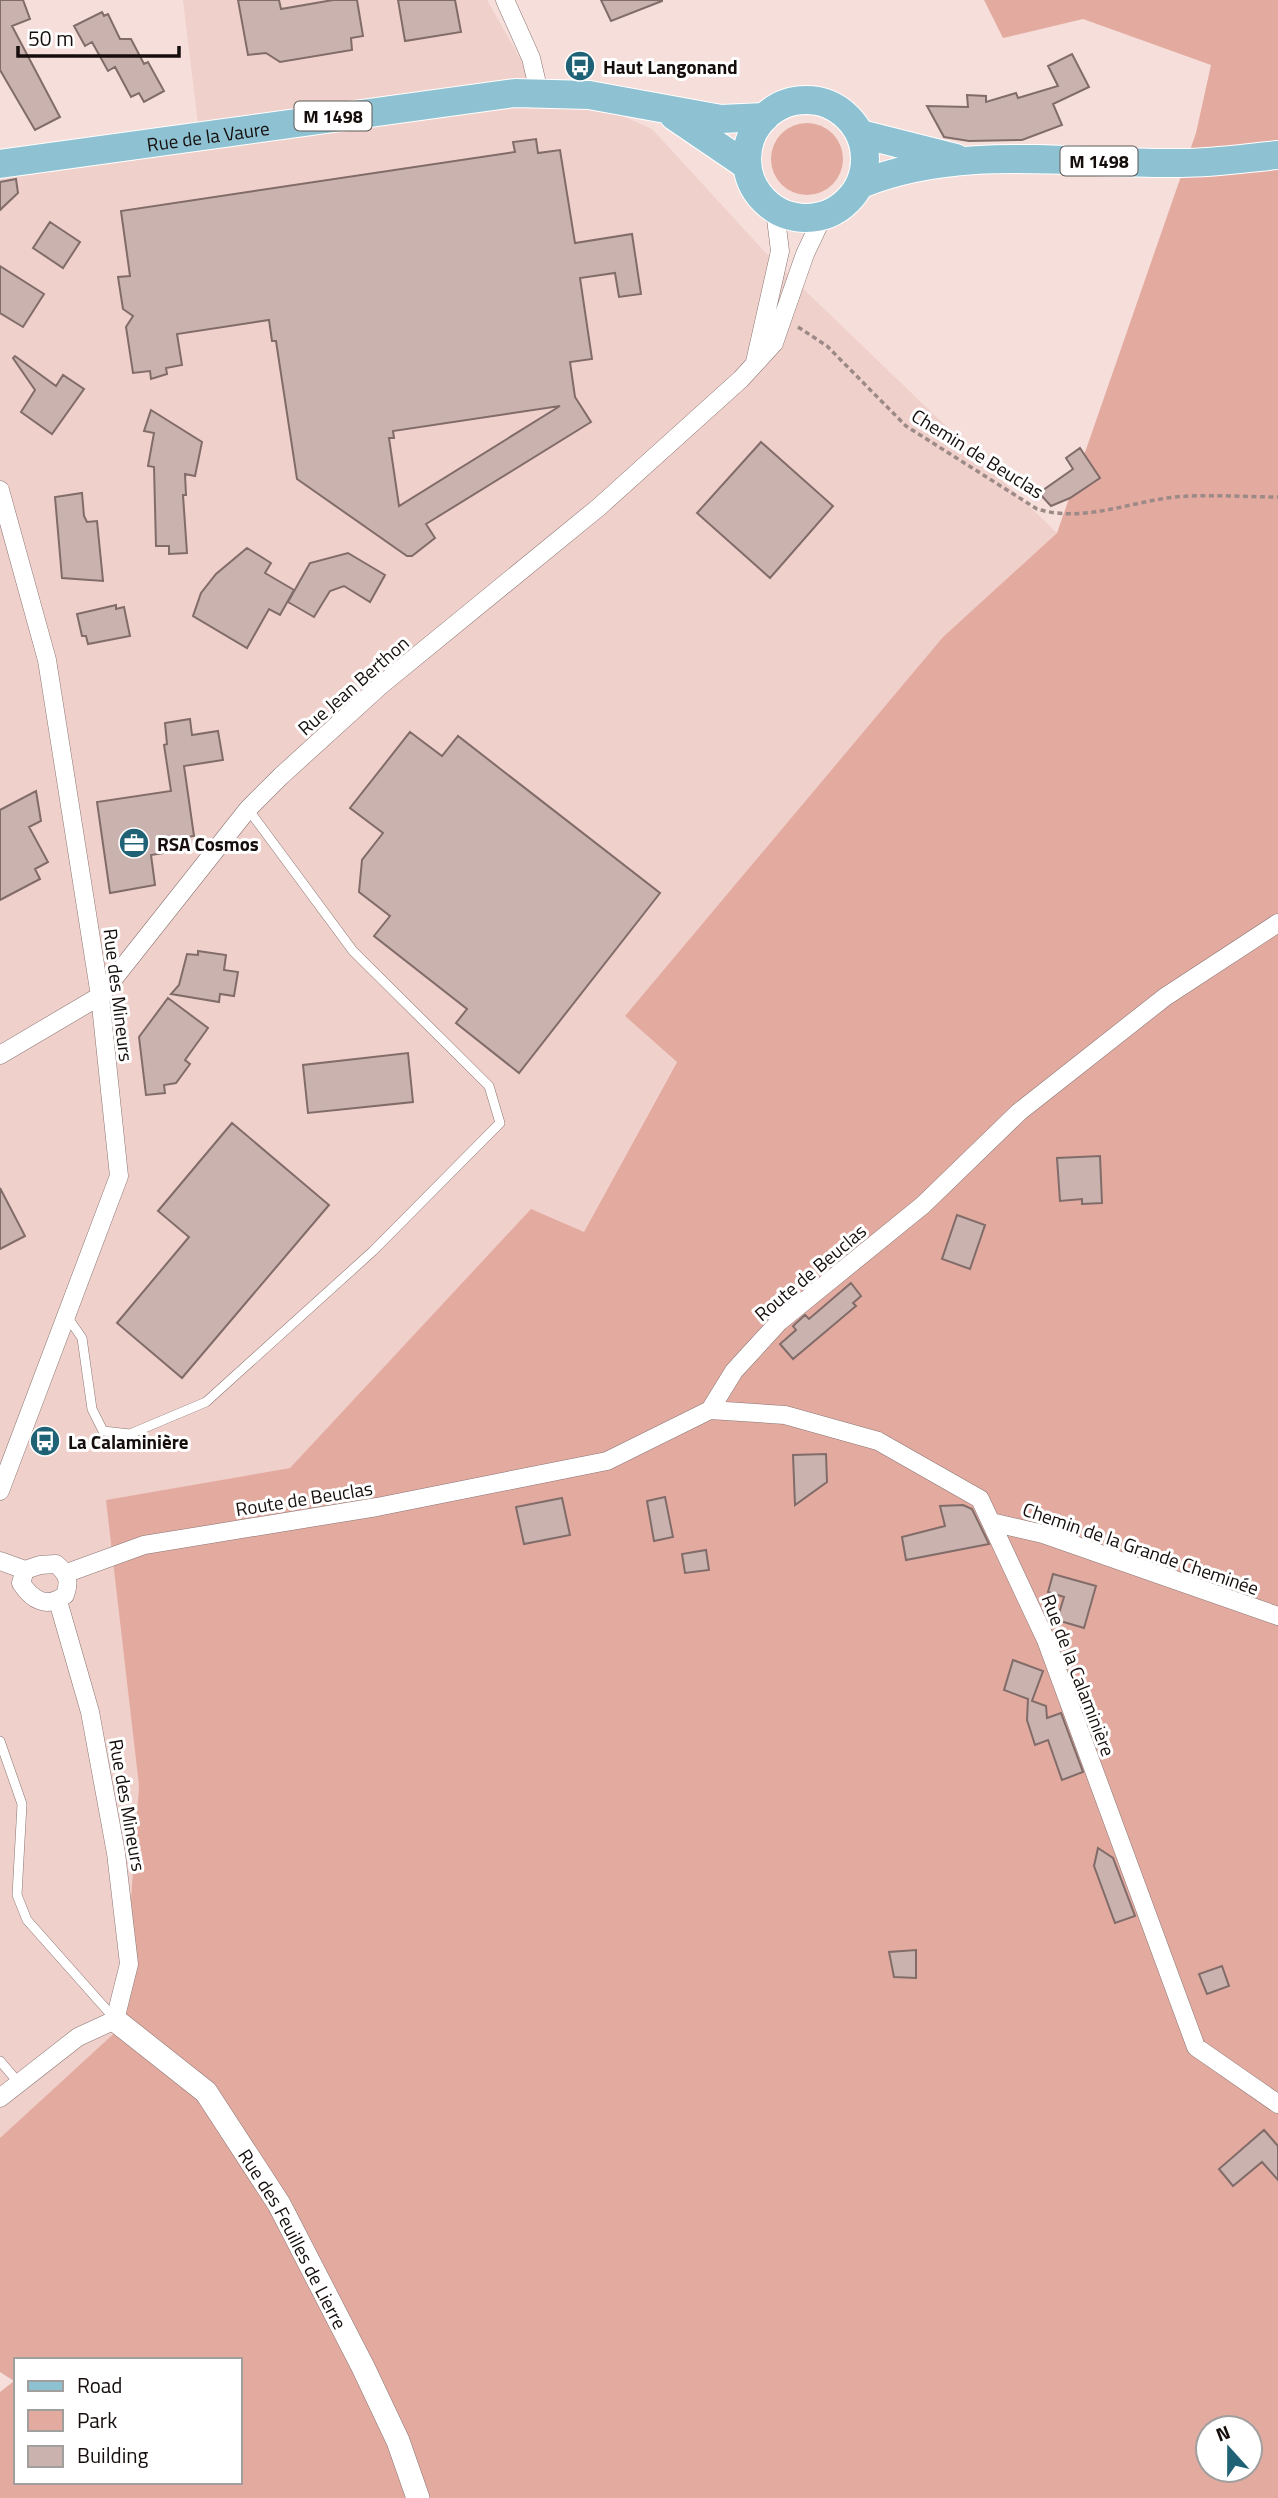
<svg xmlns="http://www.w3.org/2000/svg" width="1278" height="2498" font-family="'Titillium Web',sans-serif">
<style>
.built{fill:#f0d0cb}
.green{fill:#e3aaa0;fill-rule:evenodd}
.building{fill:#cab3af;stroke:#816c69;stroke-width:2;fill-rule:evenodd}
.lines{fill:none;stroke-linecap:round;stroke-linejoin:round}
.service-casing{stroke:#8a7572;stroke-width:10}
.minor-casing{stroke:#8a7572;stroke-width:19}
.tertiary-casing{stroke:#8a7572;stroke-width:24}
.primary-casing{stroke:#fff;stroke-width:30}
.path{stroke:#9c8a87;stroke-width:3.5;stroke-dasharray:5 3.5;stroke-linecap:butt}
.service{stroke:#fff;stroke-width:9}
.minor{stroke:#fff;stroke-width:18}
.tertiary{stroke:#fff;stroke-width:23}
.primary{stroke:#8ec2d2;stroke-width:28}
.labels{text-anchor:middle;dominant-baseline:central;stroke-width:6;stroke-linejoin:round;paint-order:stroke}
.shield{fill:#fff;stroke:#5b5655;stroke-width:2}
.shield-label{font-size:18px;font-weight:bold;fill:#150e0c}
.poi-label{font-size:19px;font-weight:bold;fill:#150e0c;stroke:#fff;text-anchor:start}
.street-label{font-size:19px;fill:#150e0c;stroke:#fff}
</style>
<rect width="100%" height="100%" fill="#f6deda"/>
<path class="built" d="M 183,0 L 487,0 L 529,74 L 652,129 L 764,251 L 1057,533 L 943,637 L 625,1016 L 677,1061 L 584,1232 L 531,1210 L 290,1468 L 107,1500 L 139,1786 L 122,2026 L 0,2138 L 0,163 L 198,124 Z"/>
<path class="green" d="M 984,0 L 1278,0 L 1278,2498 L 0,2498 L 0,2392 L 14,2381 L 0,2372 L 0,2138 L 122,2026 L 139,1786 L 106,1500 L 290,1468 L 531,1209 L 584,1232 L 677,1062 L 625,1016 L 943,637 L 1057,533 L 1196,133 L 1211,65 L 1083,19 L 1003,38 ZM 16,2360 L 240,2360 L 240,2482 L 16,2482 ZM 1208,2428 L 1250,2428 L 1250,2470 L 1208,2470 Z
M771 159a36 36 0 1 1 72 0a36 36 0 1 1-72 0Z"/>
<path class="building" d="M 0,0 L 23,0 L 30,19 L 12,26 L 60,117 L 35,130 L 0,70 Z
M 238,0 L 279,0 L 281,9 L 333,0 L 357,0 L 363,36 L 351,38 L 352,50 L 280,62 L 266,53 L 248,55 Z
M 398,0 L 455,0 L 461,32 L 405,41 Z
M 601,0 L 662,0 L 662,1 L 611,21 Z
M 102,12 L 104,16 L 108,14 L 120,39 L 131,39 L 144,64 L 148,62 L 164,91 L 144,102 L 139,93 L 131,97 L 115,67 L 108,71 L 92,42 L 85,46 L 74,26 Z
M 1072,54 L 1089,87 L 1053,104 L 1062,125 L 1022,140 L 969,141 L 944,137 L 927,106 L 968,107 L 967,95 L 986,96 L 986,102 L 1016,93 L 1018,98 L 1058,86 L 1048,66 Z
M 536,139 L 538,153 L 560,150 L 575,243 L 632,234 L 641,294 L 619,297 L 615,273 L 580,278 L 592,359 L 570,362 L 575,397 L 591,422 L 426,524 L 435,538 L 412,556 L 407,556 L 297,479 L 276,341 L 272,341 L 269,320 L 177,334 L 182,365 L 166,368 L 167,374 L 151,379 L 150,371 L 133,373 L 126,327 L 133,316 L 123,309 L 118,277 L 130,276 L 121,211 L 515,152 L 513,142 ZM 560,406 L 399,506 L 389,438 L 394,438 L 393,431 Z
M 16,179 L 18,193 L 0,210 L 0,182 Z
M 50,222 L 80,242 L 63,268 L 33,248 Z
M 0,266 L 44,294 L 23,327 L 0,313 Z
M 15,356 L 56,386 L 63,375 L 84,389 L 52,434 L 21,412 L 35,390 L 13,358 Z
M 151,410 L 202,442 L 195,476 L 185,474 L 186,495 L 183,495 L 187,553 L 169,554 L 169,546 L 156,546 L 154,467 L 148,466 L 154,433 L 144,431 Z
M 761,442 L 833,506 L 770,578 L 697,513 Z
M 1080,448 L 1100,478 L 1070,498 L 1051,506 L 1039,493 L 1073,469 L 1066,458 Z
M 82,493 L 84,516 L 87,522 L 97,521 L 103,581 L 62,578 L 55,497 Z
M 247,548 L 271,563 L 265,573 L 294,590 L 280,615 L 269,609 L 247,648 L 193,616 L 201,593 L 216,574 Z
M 348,553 L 385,575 L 370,602 L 344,586 L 330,591 L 314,617 L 288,602 L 310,563 Z
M 116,605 L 116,609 L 124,607 L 130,636 L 88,644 L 86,636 L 82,636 L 77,614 Z
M 190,719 L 192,735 L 218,731 L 223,760 L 184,766 L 194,836 L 162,841 L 164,853 L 151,855 L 155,885 L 110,893 L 97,802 L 171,791 L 164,745 L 167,744 L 165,723 Z
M 410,732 L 442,756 L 458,736 L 660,893 L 519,1073 L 456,1023 L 467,1009 L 374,936 L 390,916 L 359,892 L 362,860 L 383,833 L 350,808 Z
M 36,791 L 41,821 L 29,827 L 48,862 L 35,869 L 40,879 L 0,900 L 0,810 Z
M 198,951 L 226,955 L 224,970 L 238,972 L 234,996 L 220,994 L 219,1002 L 171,994 L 179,985 L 187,954 L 198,955 Z
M 168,998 L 208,1028 L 185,1060 L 190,1064 L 176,1083 L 164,1085 L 165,1093 L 146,1095 L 139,1037 Z
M 408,1053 L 413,1102 L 308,1113 L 303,1065 Z
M 232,1123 L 329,1205 L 182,1378 L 117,1323 L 189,1237 L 158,1211 Z
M 1100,1156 L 1102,1203 L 1082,1204 L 1082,1199 L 1060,1201 L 1057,1158 Z
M 0,1188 L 25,1236 L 0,1249 Z
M 957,1215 L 985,1225 L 970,1269 L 942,1259 Z
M 851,1283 L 861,1296 L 853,1303 L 856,1306 L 793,1359 L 780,1344 L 796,1330 L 793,1326 L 805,1315 L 809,1319 Z
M 826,1454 L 827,1482 L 795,1505 L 793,1455 Z
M 665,1497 L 673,1537 L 654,1541 L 647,1501 Z
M 562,1498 L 570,1535 L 524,1544 L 516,1507 Z
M 963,1505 L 972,1509 L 989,1544 L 906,1560 L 902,1537 L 945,1526 L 940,1506 Z
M 706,1550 L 709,1570 L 685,1573 L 682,1554 Z
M 1053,1574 L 1096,1586 L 1084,1628 L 1057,1620 L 1064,1597 L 1048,1592 Z
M 1013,1660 L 1043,1671 L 1032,1701 L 1046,1706 L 1047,1718 L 1061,1713 L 1083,1772 L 1062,1780 L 1048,1740 L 1035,1745 L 1027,1720 L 1028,1699 L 1004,1690 Z
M 1098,1848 L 1113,1858 L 1135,1916 L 1115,1923 L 1094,1866 Z
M 916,1950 L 916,1978 L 894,1977 L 889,1952 Z
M 1222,1966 L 1229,1986 L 1207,1994 L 1199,1974 Z
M 1264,2130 L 1278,2146 L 1278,2180 L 1262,2162 L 1233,2186 L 1219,2169 Z"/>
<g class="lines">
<g class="service-casing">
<path id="service" d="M 68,1318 L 82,1338 L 92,1409 L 103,1431 L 130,1434 L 206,1402 L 373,1251 L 500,1123 L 489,1086 L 353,951 L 248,809
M 0,1741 L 22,1804 L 17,1895 L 27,1920 L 114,2018
M 0,2061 L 18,2082"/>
</g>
<g class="minor-casing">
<path id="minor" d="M 505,0 L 531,58 L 539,92
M 755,362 L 780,251 L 775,211
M 0,490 L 47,660 L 100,996 L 119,1176 L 0,1491
M 0,1055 L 100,996 L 248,809 L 281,776 L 380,686 L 599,507 L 741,379 L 774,343 L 805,254 L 823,216
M 710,1410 L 785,1415 L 878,1441 L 980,1499 L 1046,1640 L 1196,2047 L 1278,2104
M 991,1522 L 1043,1534 L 1278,1616
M 0,1561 L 25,1570
M 56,1564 C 68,1574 70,1581 65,1595 C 47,1609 32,1600 21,1583 L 25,1570 L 40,1565 Z
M 67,1573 L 144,1545 L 377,1507 L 607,1461 L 710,1410 L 734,1371 L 779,1322 L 923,1205 L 1019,1112 L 1165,997 L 1278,923
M 0,2098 L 78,2037 L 115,2020 L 129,1964 L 116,1853 L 90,1712 L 58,1601"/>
</g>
<g class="tertiary-casing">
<g id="tertiary">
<path id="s1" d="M 115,2020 L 206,2092 L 279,2204 L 363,2367 L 398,2441 L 418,2498"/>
</g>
</g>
<g class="primary-casing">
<g id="primary">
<circle cx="806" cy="159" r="59"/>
<path d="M 674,116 L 746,165"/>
<path d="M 861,134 L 956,158"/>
<path id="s2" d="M 0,164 L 515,93 L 589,95 L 721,119 L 765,117"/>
<path d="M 861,184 C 963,143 1075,165 1182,163 C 1214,163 1246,158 1278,155"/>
</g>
</g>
<path class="path" d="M 798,327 L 827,346 L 906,426 L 1037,509 C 1083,523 1129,502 1175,497 C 1209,494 1244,497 1278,497"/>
<use href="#service" class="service"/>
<use href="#minor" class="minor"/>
<use href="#tertiary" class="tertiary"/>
<use href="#primary" class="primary"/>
</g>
<defs>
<g id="bus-disc" transform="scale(1.575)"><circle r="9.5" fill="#1f6275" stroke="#fff"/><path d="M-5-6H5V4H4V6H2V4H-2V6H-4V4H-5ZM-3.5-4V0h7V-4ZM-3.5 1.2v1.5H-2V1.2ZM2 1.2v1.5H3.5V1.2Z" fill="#fff"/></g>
<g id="office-disc" transform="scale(1.575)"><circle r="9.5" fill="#1f6275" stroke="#fff"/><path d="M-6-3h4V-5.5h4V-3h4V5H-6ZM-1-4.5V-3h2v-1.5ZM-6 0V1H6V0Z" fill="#fff"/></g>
</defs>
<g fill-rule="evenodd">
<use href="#bus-disc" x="580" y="66"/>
<use href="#office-disc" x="134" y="843"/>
<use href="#bus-disc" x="45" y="1441"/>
</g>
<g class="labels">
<g class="shield">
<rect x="294.5" y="101.5" width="77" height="29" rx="5"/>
<rect x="1060.5" y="146.5" width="77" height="29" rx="5"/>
</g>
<g class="shield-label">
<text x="333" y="116">M 1498</text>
<text x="1099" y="161">M 1498</text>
</g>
<g class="poi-label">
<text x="603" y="66">Haut Langonand</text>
<text x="157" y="843">RSA Cosmos</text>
<text x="68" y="1441">La Calaminière</text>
</g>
<g class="street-label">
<text stroke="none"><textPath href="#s2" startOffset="210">Rue de la Vaure</textPath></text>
<text transform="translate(978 453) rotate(32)">Chemin de Beuclas</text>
<text transform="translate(353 685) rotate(-41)">Rue Jean Berthon</text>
<text transform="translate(119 995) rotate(83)">Rue des Mineurs</text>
<text transform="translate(810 1272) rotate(-40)">Route de Beuclas</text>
<text transform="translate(304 1498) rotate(-9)">Route de Beuclas</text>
<text transform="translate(1141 1548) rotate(19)">Chemin de la Grande Cheminée</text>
<text transform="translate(1079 1675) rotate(69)">Rue de la Calaminière</text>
<text transform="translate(128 1805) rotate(80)">Rue des Mineurs</text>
<text stroke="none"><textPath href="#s1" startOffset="287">Rue des Feuilles de Lierre</textPath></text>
</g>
</g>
<rect x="14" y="2358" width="228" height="126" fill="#ffffff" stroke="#a19f9e" stroke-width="2"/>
<rect x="28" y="2381" width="35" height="10" fill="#8ec2d2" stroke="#a19f9e" stroke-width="2"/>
<text x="77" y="2393" font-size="21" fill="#150e0c">Road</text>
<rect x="28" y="2410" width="35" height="21" fill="#e3aaa0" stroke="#a19f9e" stroke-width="2"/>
<text x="77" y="2428" font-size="21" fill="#150e0c">Park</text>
<rect x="28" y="2446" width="35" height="21" fill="#cab3af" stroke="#a19f9e" stroke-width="2"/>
<text x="77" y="2463" font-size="21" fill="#150e0c">Building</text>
<g transform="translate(1229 2449) rotate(339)"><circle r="33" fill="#ffffff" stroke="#a19f9e" stroke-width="2"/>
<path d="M0-5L12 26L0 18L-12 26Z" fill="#1f6275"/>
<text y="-10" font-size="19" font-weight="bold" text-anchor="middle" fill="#150e0c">N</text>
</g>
<path d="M18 46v10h161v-10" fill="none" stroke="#150e0c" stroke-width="3.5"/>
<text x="28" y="46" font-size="21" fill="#150e0c" stroke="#ffffff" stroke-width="5" paint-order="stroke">50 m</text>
</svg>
